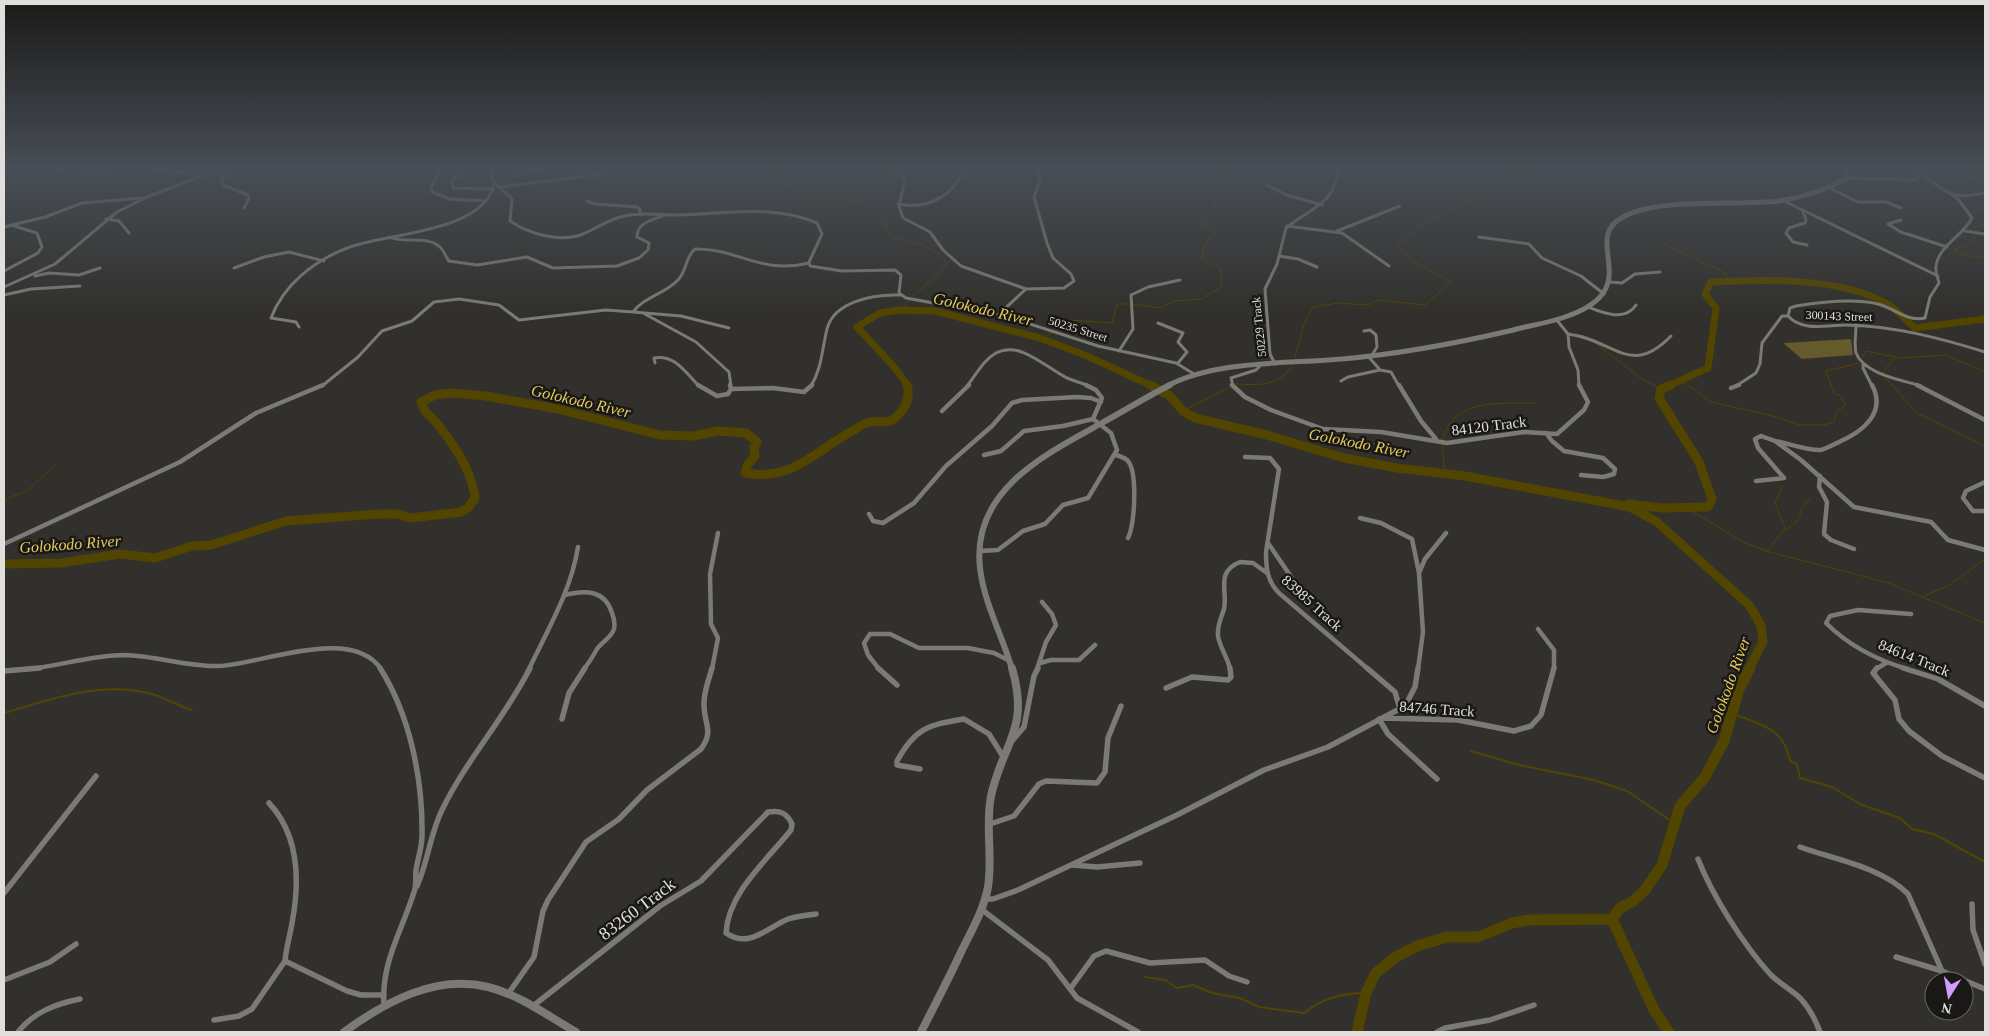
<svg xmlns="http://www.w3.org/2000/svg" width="1989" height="1036" font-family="'Times New Roman',serif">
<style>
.green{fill:#645a2c}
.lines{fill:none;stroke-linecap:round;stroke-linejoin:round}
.stream-far1{stroke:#524500;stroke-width:1}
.stream{stroke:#524500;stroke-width:2}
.river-far2{stroke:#524500;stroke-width:7}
.river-far1{stroke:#524500;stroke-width:9}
.river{stroke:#524500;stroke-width:11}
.street-far2{stroke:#7b7a74;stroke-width:3}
.street-far1{stroke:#7b7a74;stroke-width:4.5}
.street{stroke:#7b7a74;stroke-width:5.5}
.secondary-far2{stroke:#7b7a74;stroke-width:5}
.secondary-far1{stroke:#7b7a74;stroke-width:6}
.secondary{stroke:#7b7a74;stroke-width:8}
.labels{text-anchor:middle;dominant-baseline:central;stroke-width:5;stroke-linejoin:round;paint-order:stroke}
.far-street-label{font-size:12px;fill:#e0dfdd;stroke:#191816}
.street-label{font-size:15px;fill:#e0dfdd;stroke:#191816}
.water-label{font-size:16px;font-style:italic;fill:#e4cc5e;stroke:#191816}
.near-street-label{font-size:18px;fill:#e0dfdd;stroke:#191816}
</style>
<rect width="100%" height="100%" fill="#31302c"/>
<path class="green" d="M 1851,339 L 1853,355 L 1802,359 L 1783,343 Z"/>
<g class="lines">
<path class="stream-far1" d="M 1211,167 L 1225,186 L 1213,204
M 768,169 L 779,183 L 797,190 L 798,199 C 827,199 864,191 883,219 C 887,225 888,231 892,237 C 913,242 933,246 947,263 L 939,274 L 912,297
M 1963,194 L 1962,183 L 1965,177 L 1985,176
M 1965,197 L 1976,207 L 1985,210
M 856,200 L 887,168
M 1985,216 L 1985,218
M 1978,232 L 1975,228 L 1985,224
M 1976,234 L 1967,246 L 1954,249 L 1959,254 L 1985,258
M 1663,244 L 1722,271 L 1730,281
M 1132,304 L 1160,308 L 1174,301 L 1201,299 L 1222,287 L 1220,267 L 1202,259 L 1204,247 L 1215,230 L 1199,223 L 1216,207 L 1214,205
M 900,310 L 909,301
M 1056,331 L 1059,329 L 1057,325 L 1071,320 L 1112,323 L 1117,304 L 1128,304
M 1040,338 L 1052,333
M 1595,343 L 1642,379 L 1661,389
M 1295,357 L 1304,324 L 1313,307 L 1339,303 L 1368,305 L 1378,300 L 1425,305 L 1451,282 L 1412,260 L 1398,245 L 1410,233 L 1430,220 L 1489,193 L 1510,175 L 1557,167
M 1862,358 L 1866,351 L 1900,358 L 1946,355 L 1985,372
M 1883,373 L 1894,358
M 1884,376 L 1917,413 L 1985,446
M 1682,381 L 1711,402 L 1773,416 L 1800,425 L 1823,425 L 1834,422 L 1836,413 L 1845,405 L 1841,396 L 1834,393 L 1826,371 L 1859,363
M 1236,384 C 1258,385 1279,387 1292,366
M 1183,411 L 1230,387
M 1442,441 C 1453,397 1499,404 1536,403
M 1442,445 L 1445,474
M 1782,486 L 1775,503 L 1786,530
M 4,502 L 6,499 L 27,491 L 56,464
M 1685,507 L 1743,542 L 1766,551 L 1889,583 L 1985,623
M 1767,551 L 1782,532 L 1797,522 L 1803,506 L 1810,499
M 1924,596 L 1951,584 L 1985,559"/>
<path class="stream" d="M 4,713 C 52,699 102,680 152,694 C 166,698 178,706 192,710
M 1732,713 C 1761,726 1783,726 1790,761 L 1797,764 L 1800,778 L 1832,787 L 1860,804 L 1900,818 L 1912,829 L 1934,834 L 1985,862
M 1471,751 L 1519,765 L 1594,780 L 1627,791 L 1674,823
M 1145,977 L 1165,980 L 1177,988 L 1193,985 L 1212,993 L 1240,998 L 1259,1007 L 1304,1013 C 1322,998 1342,993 1365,993"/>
<path class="river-far2" d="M 908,386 L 895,368 L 857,327 L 880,313 L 900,310 L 935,311 L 1040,338 L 1087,356 L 1152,386
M 1668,386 L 1708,368 L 1716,308 L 1705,294 L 1711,282 C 1762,279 1844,277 1889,305 C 1898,311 1907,321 1915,328 L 1985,319"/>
<path class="river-far1" d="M 1150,385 L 1170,396 L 1183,411 L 1195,418 L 1267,435 L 1344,458 L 1397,468 L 1465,476 L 1630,507 L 1657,522 L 1749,605 L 1754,613 L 1761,626 L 1763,641 L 1749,669
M 1629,504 L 1662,508 L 1708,507 L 1712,499 L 1699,462 L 1659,398 L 1661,389 L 1671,385
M 4,564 L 61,563 L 120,554 L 155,558 L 192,546 L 211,545 L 286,521 L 379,514 L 398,514 L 410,518 L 461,512 L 468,508 L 475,498 C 472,472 455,446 439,426 C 433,417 423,413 421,402 L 435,395 L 451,393 L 486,396 L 558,409 L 660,435 L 693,436 L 718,431 L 746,433 L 757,442 L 754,447 L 755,456 L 748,464 L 745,473 C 794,482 816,449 856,429 C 860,426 866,423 870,422 C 878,420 885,424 893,420 C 904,411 911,399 907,385"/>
<path class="river" d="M 1357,1032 L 1366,993 L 1375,974 L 1394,958 L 1417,946 L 1447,937 L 1478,937 L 1512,923 L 1529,920 L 1612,919
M 1669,1032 L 1654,1010 L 1612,919 L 1620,908 L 1632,902 L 1645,890 L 1662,865 L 1680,806 L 1705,777 L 1724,741 L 1739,689 L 1750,668"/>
<path class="street-far2" d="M 238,167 L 225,175 L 221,181 L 223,185 L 248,195 L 249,199 L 244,208
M 442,167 L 431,187 L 432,192 L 450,199 L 485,201
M 463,167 L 452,181 L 453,188 L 494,189
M 494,167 C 486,182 503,189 512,199 L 510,221 C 529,234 561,243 583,234 C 597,228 609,219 624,216 C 642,212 660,215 678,215 C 724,214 773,204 817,223 L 822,234 L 809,262 L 810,266 L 842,271 L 895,270 L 901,275 L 899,293 L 906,298 L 1005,316 L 1098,346 L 1176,363 L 1194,374
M 520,167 L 512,169 L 512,173 L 564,167
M 900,167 L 894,171 L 905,179 L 899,206 L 903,218 L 930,232 L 943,250 L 961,266 L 1026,289
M 55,170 L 83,169 L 98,173 L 128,167 L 188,173 L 218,167
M 1922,175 L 1958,199 L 1972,218 C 1964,235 1937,247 1936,267 C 1935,272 1938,278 1939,283 L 1930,297 L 1925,318 C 1907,322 1894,308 1878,304 C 1853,298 1821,302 1796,306 L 1790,308 L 1788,316 C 1803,332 1826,325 1846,325 C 1894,326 1940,338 1985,352
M 1849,178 L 1914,180 L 1930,167
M 1266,185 L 1287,195 L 1322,205
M 499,187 L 603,174 L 609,171 L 598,167
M 1828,187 L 1858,202 L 1886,202 L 1901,208
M 1952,194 L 1965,196 L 1985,193
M 1782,200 L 1938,276
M 587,201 L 595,204 L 637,207 L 640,209 L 640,214
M 898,204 C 928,210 954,196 965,167
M 1802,210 L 1806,219 L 1805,223 L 1789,228 L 1786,233 L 1793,242 L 1807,245
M 106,219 L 119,221 L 129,233
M 1901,220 L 1888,224 L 1901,232 L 1947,247
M 1287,226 L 1342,233 L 1389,266
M 4,227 L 45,217 L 82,203 L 141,198
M 1337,231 L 1400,206
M 1965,231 L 1985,234
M 389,237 C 405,244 427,235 440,247 C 444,251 446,257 449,261 L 477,265 L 527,257 L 553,268 L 617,266 L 639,258 L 648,250 L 649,243 L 637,237 C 637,222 653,220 665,215
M 1479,237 L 1529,244 L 1542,258 L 1581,276 L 1604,294
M 1279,256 L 1298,259 L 1317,267
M 234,268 L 264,257 L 289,252 L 324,261
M 4,271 L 38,253 L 42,247 L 37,233 L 11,225
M 35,276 L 49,273 L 79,275 L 100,268
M 1610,282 L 1622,283 L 1635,274 L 1660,272
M 4,287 L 55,264 L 117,212 L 147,197 L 225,167
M 4,295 L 31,289 L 80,286
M 1588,307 C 1603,313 1625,322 1636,305
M 633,312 L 681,316 L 729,328
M 643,313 L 696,342 L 729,372 L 731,386
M 999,314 L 1026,289 L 1064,288 L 1074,281 L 1071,274 L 1053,258 L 1047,243 L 1034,197 L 1040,180 L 1038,167
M 1556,319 L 1568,334 L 1569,347 L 1578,370 L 1579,386
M 1158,323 L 1183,333 L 1178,342 L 1187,352 L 1178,363
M 1856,325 C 1856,333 1854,345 1856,353 C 1864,374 1902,380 1921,386
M 299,327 L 296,322 L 271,318 C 284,284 314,261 347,248 C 385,233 484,233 494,184
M 1364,331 L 1370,330 L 1376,335 L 1377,347 L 1372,355
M 1568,334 C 1615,340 1630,378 1671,336
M 1119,351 L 1133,329 L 1131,295 L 1148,287 L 1180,280
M 655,363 L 654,358 C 675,354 686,373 699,386
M 1275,364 L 1270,354 L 1265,289 L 1277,264 L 1286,228 C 1313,206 1334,206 1339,167
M 1867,366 L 1863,365 L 1863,368 L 1872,386
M 1380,370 L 1391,372 L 1399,386
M 1341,381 L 1348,377 L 1380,370 L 1368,356
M 322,386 L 358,357 L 382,331 L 412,321 L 434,302 L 459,299 L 499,305 L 519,320 L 606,310 L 633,312 C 645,296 665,294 678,280 C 687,271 685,257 695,249 C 738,248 760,275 809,263
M 811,386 C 822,368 822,349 827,329 C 834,301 875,294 900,295
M 967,386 C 976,375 983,360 996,353 C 1020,340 1046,368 1067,378 C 1074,381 1082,383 1089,386
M 1233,386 L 1231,378 L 1256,370 L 1260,366
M 1736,386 L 1756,373 L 1760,364 L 1762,343 L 1782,316 L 1788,316"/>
<path class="street-far1" d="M 698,385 L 717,396 L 728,394 L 731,389 L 773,388 L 804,392 L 812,385
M 730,385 L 731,389
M 1232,385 L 1245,397 L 1271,410 L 1323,429 L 1381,432 L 1447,443 L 1524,432 L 1557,434 L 1584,410 L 1588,402 L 1579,385
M 1399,385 L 1421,421 L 1436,439
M 1917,385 L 1985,420
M 1731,388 L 1739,385
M 942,411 L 969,385
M 1546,433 L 1552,441 L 1564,451 L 1603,458 L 1615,469 L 1614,474 L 1603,477 L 1581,475
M 1775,441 C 1787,443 1809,451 1821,450 C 1826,449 1833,445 1839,442 C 1862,432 1887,413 1872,385
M 984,455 L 1001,451 L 1024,431 L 1063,426 L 1093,419
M 1116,455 C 1119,456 1125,458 1127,460 C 1138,470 1135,525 1128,538
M 1245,457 L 1270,458 L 1279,469 L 1266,552 C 1266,568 1267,581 1279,593 L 1368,669
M 1820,476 L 1819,487 L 1827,502 L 1824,534 L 1831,540 L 1854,549
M 1756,481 L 1784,478 L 1758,448 L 1755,439 L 1761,436 L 1775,441 L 1801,460 L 1854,507 L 1931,522 L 1948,540 L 1985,550
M 1985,482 L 1966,491 L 1963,498 L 1973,511 L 1985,511
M 869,514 L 873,521 L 883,523 L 914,503 L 946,466 L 992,426 L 1012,403 L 1022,400 L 1077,397 L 1091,398 L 1101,402
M 1360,518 L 1381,523 L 1412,539 L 1419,573
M 1268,543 L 1294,581
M 4,544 L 180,462 L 256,413 L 323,385
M 980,551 L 998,550 L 1023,531 L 1045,524 L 1063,505 L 1088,498 L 1117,450 L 1111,433 L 1093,419 L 1102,398 L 1096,390 L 1086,385
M 565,595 C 586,590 605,590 612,613 C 614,618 615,624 614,629 C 612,637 602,642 597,649 C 593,656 589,663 584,669
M 1538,629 L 1554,650 L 1554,669
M 1040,663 L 1051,660 L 1079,660 L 1095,645
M 31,669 C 62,665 94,655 125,655 C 157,656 187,667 219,666 C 262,664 352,625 381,669
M 529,669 C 548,629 571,591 578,547
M 712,669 L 718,638 L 711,624 L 710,574 L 718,533
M 879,669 L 868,655 L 864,643 L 870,634 L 890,634 L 919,648 L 968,648 L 994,653 L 1008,660
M 1037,669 L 1046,642 L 1056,625 L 1052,614 L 1042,602
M 1230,669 C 1228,658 1220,648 1218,636 C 1217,625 1221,619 1224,609 C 1228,591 1215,572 1240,562 L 1253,563 L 1267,573
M 1418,669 L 1423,632 L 1419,573 L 1425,559 L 1446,533
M 1876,669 L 1886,663
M 1907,669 C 1877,660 1848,645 1826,623 L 1830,616 L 1858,610 L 1911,614"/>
<path class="street" d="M 380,668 C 410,715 423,780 422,836 C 422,847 418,858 416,870 C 415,877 417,885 414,892 C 402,931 381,962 384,1005
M 878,668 L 897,685
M 1367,668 L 1395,692 L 1400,709
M 1877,668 L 1873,673 L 1895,700 L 1899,719 L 1909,731 L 1942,756 L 1985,778
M 1903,668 L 1938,679 L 1985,706
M 4,671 L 40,668
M 1166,688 L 1192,677 L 1228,680 L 1231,677 L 1230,668
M 1383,718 L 1458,720 L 1514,731 L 1531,726 L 1541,715 L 1554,668
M 562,719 L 569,693 L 585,668
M 1379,719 L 1388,734 L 1437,779
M 1012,741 L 1024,727 L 1034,676 L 1038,668
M 920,769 L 897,765 L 897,761 C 915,728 928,725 964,719 L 989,734 L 1004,758
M 269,803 C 299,835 300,881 292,923 C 290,936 286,948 285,961 L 347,991 L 361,995 L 384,995
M 990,824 L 1014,816 L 1039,784 L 1046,781 L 1097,783 L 1105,772 L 1108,738 L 1121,706
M 1800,847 C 1836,860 1881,867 1908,894 L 1942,971
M 1698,859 C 1712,895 1744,946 1771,975 C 1780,984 1792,990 1801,999 C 1809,1008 1816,1021 1820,1032
M 1072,865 L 1097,867 L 1140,863
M 417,886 C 428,862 430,834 442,810 C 466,760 505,718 530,668
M 4,893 L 96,776
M 984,899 L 993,899 L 1018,890 L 1177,815 L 1264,770 L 1328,747 L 1405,706 L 1415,687 L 1418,668
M 1972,904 L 1973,930 L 1985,964
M 981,909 L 1048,960 L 1077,998 L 1138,1032
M 1896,957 L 1942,971 L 1985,989
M 4,980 L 50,962 L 76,944
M 1070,989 L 1094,956 L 1106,951 L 1150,963 L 1205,960 L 1229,976 L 1247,982
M 508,994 L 534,957 L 543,911 L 548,900 L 586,842 L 619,819 L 647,790 L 701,749 C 715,730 703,723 704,703 C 704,691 709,679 712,668
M 533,1006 L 660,906 L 701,881 L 768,812 C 780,810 787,813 792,824 L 791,830 C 767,860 728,893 726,933 C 749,949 767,928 788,919 C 797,916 807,915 816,914
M 214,1020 L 239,1016 L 252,1009 L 285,961
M 18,1032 C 34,1012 55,1004 80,999
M 1437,1032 L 1445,1028 L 1490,1020 L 1534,1005"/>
<path class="secondary-far2" d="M 1167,386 C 1216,360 1287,364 1342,359 C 1399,354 1453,344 1509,331 C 1526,326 1544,324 1562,318 C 1651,290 1578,240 1623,217 C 1659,197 1736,206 1779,201 C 1797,198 1815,193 1831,186 C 1837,183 1842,180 1849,178 L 1846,175 L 1845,167"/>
<path class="secondary-far1" d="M 1012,669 C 1002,635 984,603 980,568 C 971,491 1044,455 1100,424 C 1124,411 1146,397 1170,385"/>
<path class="secondary" d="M 344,1032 C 385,1002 436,974 488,987 C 520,995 548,1016 576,1032
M 921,1032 C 935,1005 949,978 962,950 C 972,930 984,909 988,887 C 993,857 985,826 991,796 C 1003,742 1030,730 1012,668"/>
</g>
<linearGradient id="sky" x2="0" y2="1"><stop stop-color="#1b1a18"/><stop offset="0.54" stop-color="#484e56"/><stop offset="1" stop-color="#484e56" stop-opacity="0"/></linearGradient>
<rect width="1989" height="312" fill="url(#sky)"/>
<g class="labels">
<g class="far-street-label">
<text transform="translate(1839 316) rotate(2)">300143 Street</text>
<text transform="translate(1259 327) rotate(-96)">50229 Track</text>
<text transform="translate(1078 329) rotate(17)">50235 Street</text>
</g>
<g class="street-label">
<text transform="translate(1489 426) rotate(-7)">84120 Track</text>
<text transform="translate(1312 603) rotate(42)">83985 Track</text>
<text transform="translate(1914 658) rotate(22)">84614 Track</text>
<text transform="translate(1437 709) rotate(4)">84746 Track</text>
</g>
<g class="water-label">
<text transform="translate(983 309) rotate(13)">Golokodo River</text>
<text transform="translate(581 401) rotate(13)">Golokodo River</text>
<text transform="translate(1359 443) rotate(11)">Golokodo River</text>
<text transform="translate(70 544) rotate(-4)">Golokodo River</text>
<text transform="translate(1728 685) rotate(-70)">Golokodo River</text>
</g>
<g class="near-street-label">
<text transform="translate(637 909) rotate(-37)">83260 Track</text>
</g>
</g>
<rect width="1989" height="1036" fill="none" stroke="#e0dfdd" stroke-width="10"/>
<g transform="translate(1949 996) rotate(191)"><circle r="24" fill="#191816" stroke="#696866"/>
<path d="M0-4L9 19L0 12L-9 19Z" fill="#d09dfe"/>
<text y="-8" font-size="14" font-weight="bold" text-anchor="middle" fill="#e0dfdd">N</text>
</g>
</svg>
